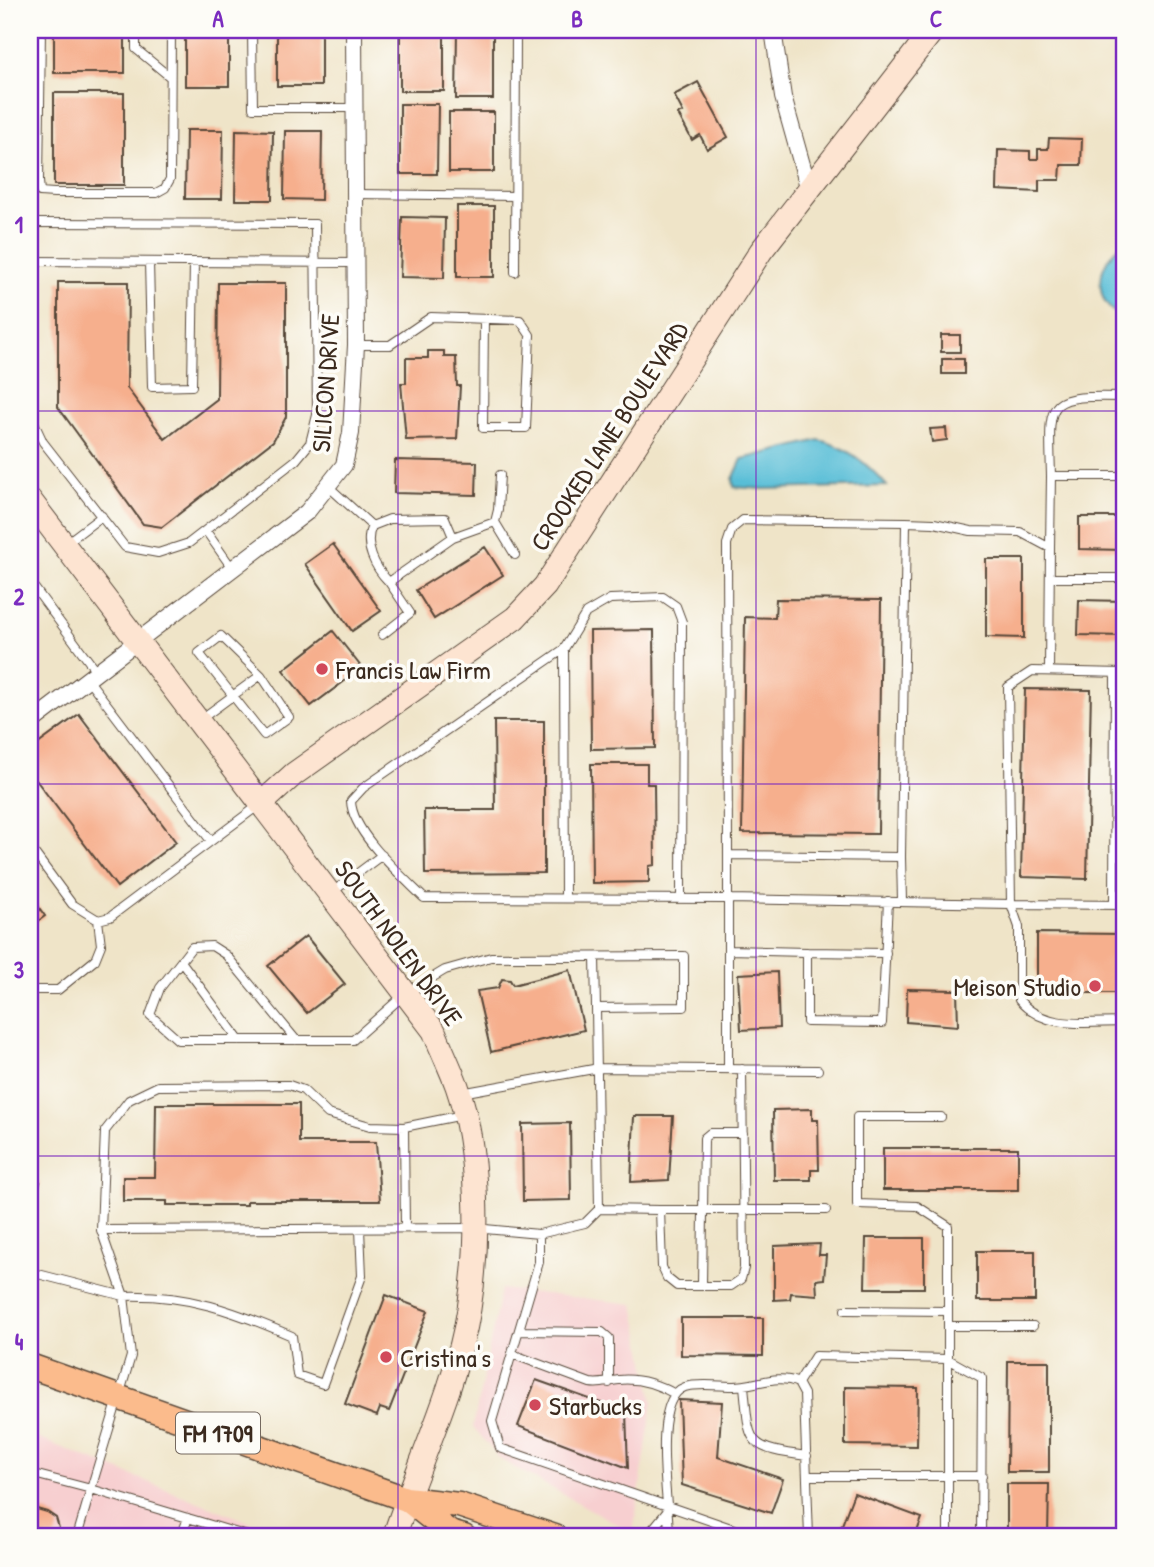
<svg xmlns="http://www.w3.org/2000/svg" width="1154" height="1567" font-family="'Patrick Hand',sans-serif">
<style>
.built{fill:#f7cfd0}
.water{fill:#59bed7;stroke:#4a747a;stroke-width:2}
.building{fill:#f6af8d}
.lines{fill:none;stroke-linecap:round;stroke-linejoin:round}
.lane-casing{stroke:#564638;stroke-width:10}
.street-casing{stroke:#564638;stroke-width:18}
.secondary-casing{stroke:#564638;stroke-width:25}
.primary-casing{stroke:#564638;stroke-width:27}
.lane{stroke:#fff;stroke-width:8}
.street{stroke:#fff;stroke-width:16}
.secondary{stroke:#fde4d1;stroke-width:23}
.primary{stroke:#fbbb8c;stroke-width:24}
.grid{fill:none;stroke:#7b2cbf;stroke-width:2;stroke-opacity:0.55}
.poi-dot{fill:#d1495b;stroke:#fdfcf7;stroke-width:2.5}
.labels{text-anchor:middle;dominant-baseline:central;stroke-width:7;stroke-linejoin:round;paint-order:stroke}
.shield{fill:#fdfcf7;stroke:#75695f;stroke-width:2}
.shield-label{font-size:24px;font-weight:bold;fill:#3b2a1e}
.street-label{font-size:26px;fill:#3b2a1e;stroke:#fdfcf7}
.poi-label{font-size:26px;fill:#3b2a1e;stroke:#fdfcf7;text-anchor:start}
.neatline{fill:none;stroke:#7b2cbf;stroke-width:2.5}
.grid-label{font-size:23px;text-anchor:middle;font-weight:bold;fill:#7b2cbf}
</style>
<rect width="100%" height="100%" fill="#fdfcf7"/>
<filter id="ink" filterUnits="userSpaceOnUse"><feTurbulence type="fractalNoise" baseFrequency=".0143" numOctaves="2"/><feDisplacementMap in="SourceGraphic" scale="14" xChannelSelector="R" yChannelSelector="G"/><feConvolveMatrix kernelMatrix="1 2 1 2 8 2 1 2 1" color-interpolation-filters="sRGB"/></filter>
<filter id="wash" filterUnits="userSpaceOnUse"><feTurbulence type="fractalNoise" baseFrequency=".00686" numOctaves="4" result="noise"/><feDisplacementMap in="SourceGraphic" scale="28" xChannelSelector="R" yChannelSelector="G"/><feGaussianBlur stdDeviation="1.57" result="paint"/><feColorMatrix in="noise" values="0 0 0 0 0 0 0 0 0 0 0 0 0 0 0 0 0 1.4 0 .05"/><feComposite in="paint" operator="in"/></filter>
<g filter="url(#wash)">
<rect width="100%" height="100%" fill="#efe4c8"/>
<path class="built" d="M 501,1289 L 634,1304 L 653,1402 L 633,1533 L 501,1460 L 473,1427 Z
M 30,1435 L 286,1537 L 30,1537 Z"/>
<path class="water" d="M 1124,244 L 1124,317 C 1090,306 1096,259 1124,244 Z
M 819,440 C 847,446 869,465 887,486 L 763,489 L 734,487 L 733,479 L 742,459 Z"/>
<g id="blocks">
<path class="building" d="M 54,30 L 125,30 L 125,73 L 54,73 Z
M 185,30 L 229,30 L 229,86 L 185,86 Z
M 277,30 L 321,30 L 321,86 L 277,86 Z
M 457,30 L 493,30 L 493,99 L 456,99 Z
M 400,33 L 444,33 L 444,91 L 400,91 Z
M 698,82 L 728,137 L 707,149 L 700,135 L 692,140 L 678,114 L 683,112 L 674,95 Z
M 54,93 L 124,93 L 124,185 L 54,185 Z
M 400,104 L 438,104 L 437,174 L 400,174 Z
M 449,112 L 494,112 L 494,172 L 449,172 Z
M 186,130 L 223,130 L 222,199 L 185,199 Z
M 236,130 L 273,131 L 272,200 L 235,200 Z
M 285,131 L 322,131 L 321,200 L 284,199 Z
M 1049,138 L 1082,139 L 1081,165 L 1061,165 L 1060,180 L 1039,180 L 1039,192 L 997,190 L 998,150 L 1030,151 L 1030,159 L 1038,159 L 1038,149 L 1048,149 Z
M 457,206 L 494,206 L 494,277 L 457,277 Z
M 402,217 L 445,218 L 444,278 L 400,277 Z
M 58,282 L 128,282 L 127,388 L 165,439 L 217,399 L 218,283 L 286,283 L 286,417 L 273,441 L 162,527 L 143,524 L 58,407 Z
M 941,335 L 960,335 L 960,352 L 941,352 Z
M 428,351 L 444,351 L 444,357 L 456,357 L 457,386 L 460,386 L 457,439 L 406,440 L 401,383 L 406,383 L 406,358 L 428,358 Z
M 942,359 L 964,359 L 964,374 L 942,374 Z
M 946,428 L 947,440 L 932,442 L 930,429 Z
M 395,460 L 477,462 L 476,495 L 394,493 Z
M 1079,517 L 1124,517 L 1124,550 L 1079,549 Z
M 333,544 L 381,611 L 352,631 L 305,564 Z
M 485,547 L 503,575 L 434,619 L 416,590 Z
M 986,559 L 1024,559 L 1024,638 L 986,637 Z
M 776,599 L 881,600 L 878,834 L 742,833 L 745,617 L 775,618 Z
M 1079,600 L 1124,601 L 1124,636 L 1078,635 Z
M 654,630 L 655,748 L 591,749 L 590,631 Z
M 333,631 L 362,668 L 311,706 L 283,670 Z
M 1025,689 L 1091,690 L 1087,879 L 1021,877 Z
M 79,714 L 176,842 L 117,887 L 30,772 L 30,750 Z
M 494,721 L 544,721 L 544,873 L 425,874 L 424,810 L 495,810 Z
M 591,764 L 647,764 L 647,784 L 654,784 L 655,865 L 649,866 L 649,882 L 592,883 Z
M 30,895 L 45,916 L 30,927 Z
M 1037,933 L 1124,934 L 1124,993 L 1037,993 Z
M 306,936 L 345,984 L 307,1013 L 268,966 Z
M 570,970 L 584,1030 L 491,1052 L 477,991 L 498,988 L 502,979 L 510,980 L 513,985 Z
M 777,972 L 779,1028 L 741,1030 L 738,974 Z
M 907,989 L 957,990 L 958,1026 L 906,1022 Z
M 156,1104 L 299,1104 L 299,1142 L 376,1142 L 380,1201 L 247,1201 L 247,1205 L 167,1205 L 167,1201 L 123,1201 L 123,1177 L 155,1177 Z
M 812,1109 L 812,1120 L 818,1120 L 819,1170 L 811,1170 L 811,1180 L 774,1180 L 773,1110 Z
M 634,1116 L 673,1116 L 669,1180 L 631,1182 Z
M 570,1123 L 571,1200 L 523,1201 L 522,1124 Z
M 883,1148 L 1018,1148 L 1018,1190 L 883,1190 Z
M 30,1179 L 40,1182 L 31,1222 L 30,1222 Z
M 866,1238 L 924,1238 L 924,1288 L 865,1288 Z
M 820,1244 L 819,1255 L 826,1255 L 824,1279 L 816,1280 L 817,1295 L 791,1293 L 790,1299 L 774,1300 L 774,1246 Z
M 977,1251 L 1035,1251 L 1035,1301 L 977,1301 Z
M 386,1295 L 428,1311 L 389,1411 L 380,1408 L 377,1416 L 345,1404 Z
M 681,1318 L 763,1318 L 763,1356 L 681,1355 Z
M 1008,1361 L 1049,1361 L 1049,1472 L 1007,1472 Z
M 536,1380 L 626,1412 L 628,1468 L 518,1426 Z
M 845,1387 L 918,1388 L 917,1446 L 845,1445 Z
M 679,1400 L 722,1402 L 718,1457 L 783,1479 L 771,1513 L 682,1485 Z
M 1007,1484 L 1049,1484 L 1048,1537 L 1007,1537 Z
M 854,1493 L 922,1518 L 915,1537 L 849,1537 L 839,1533 Z
M 30,1507 L 47,1512 L 56,1518 L 59,1528 L 55,1537 L 30,1537 Z"/>
</g>
</g>
<g filter="url(#ink)">
<use href="#blocks" fill-opacity="0" stroke="#564638" stroke-width="2"/>
<g class="lines">
<g class="lane-casing">
<path id="lane" d="M 136,30 L 136,49 L 170,77
M 252,30 L 253,108 L 354,108
M 30,181 L 39,181 L 40,192 L 54,193 L 156,193 L 165,188 L 170,179 L 171,30
M 39,181 L 41,30
M 355,194 L 515,196
M 30,223 L 315,224 L 317,415 L 310,443 L 296,460 L 189,543 L 158,553 L 125,547 L 43,442 L 30,414
M 30,261 L 355,263
M 149,262 L 152,387 L 192,386 L 194,262
M 515,272 L 516,30
M 356,345 L 390,345 L 431,317 L 520,320 L 530,335 L 526,428 L 483,428 L 484,319
M 1124,397 C 1043,395 1049,399 1051,476 L 1124,476
M 329,487 L 372,526 C 363,545 375,568 389,582 L 453,537 L 445,518 L 390,519 L 372,526
M 495,522 L 498,510 L 500,475
M 206,531 L 232,568
M 453,537 L 495,522 L 515,555
M 65,544 L 102,516
M 1050,548 L 1051,476
M 1050,578 L 1124,578
M 30,582 L 96,671
M 382,635 L 410,613 L 389,582
M 221,636 L 261,675 L 289,717 L 264,735 L 199,653 Z
M 564,649 L 565,897
M 87,678 L 211,841
M 201,719 L 261,675
M 30,847 L 72,904 L 98,920 L 110,917 L 259,805
M 728,855 L 727,544 L 732,529 L 743,520 L 906,522
M 901,857 L 906,522 L 934,523 L 971,531 L 1020,532 L 1050,548 L 1049,671
M 331,893 L 382,855
M 681,898 L 682,622 L 676,606 L 663,597 L 610,599 L 586,613 L 564,649 L 363,788 L 351,801 C 352,833 402,876 424,898 L 728,899 L 728,1069
M 902,901 L 901,857 L 728,855 L 728,899 L 1011,904 L 1008,687 L 1032,671 L 1124,673
M 1114,905 L 1115,673
M 1124,905 L 1011,904 L 1019,927 L 1019,1000 C 1045,1031 1087,1022 1124,1022
M 728,950 L 807,952 L 807,1022 L 882,1023 L 888,901
M 807,952 L 886,953
M 181,961 L 239,1040
M 30,990 L 58,990 L 95,960 L 101,945 L 98,920
M 596,1008 L 599,1209
M 296,1040 L 226,955 L 212,946 L 192,947 L 160,988 L 150,1015 L 178,1040 L 353,1040 L 405,994 L 445,970 L 491,957 L 684,956 L 684,1007 L 596,1008 L 595,957
M 461,1093 L 599,1068 L 818,1070
M 463,1115 L 404,1127 L 370,1126 L 328,1114 L 303,1090 L 289,1085 L 158,1086 L 129,1100 L 105,1131 L 101,1230 L 474,1228 L 539,1234 L 539,1262 L 492,1421 L 500,1448 L 757,1537
M 941,1117 L 857,1117 L 857,1204 L 917,1206 L 948,1226 L 948,1537
M 404,1127 L 405,1228
M 660,1210 L 826,1210
M 101,1230 L 124,1296
M 539,1234 L 585,1223 L 599,1209 L 660,1210 L 662,1267 L 667,1278 L 677,1286 L 731,1286 L 741,1279 L 744,1268 L 742,1069
M 30,1272 L 124,1296
M 702,1286 L 704,1138 L 710,1133 L 743,1133
M 845,1310 L 948,1311
M 948,1326 L 1033,1326
M 519,1331 L 602,1332 L 609,1338 L 609,1383
M 512,1354 L 590,1383 C 602,1385 608,1381 619,1380 C 638,1378 659,1385 675,1394
M 798,1383 L 815,1356 L 948,1359 L 982,1378 L 981,1537
M 744,1386 C 750,1443 744,1448 807,1456
M 30,1473 L 91,1489 L 77,1537
M 807,1476 L 982,1476
M 181,1537 L 188,1518
M 251,1537 L 91,1489 L 131,1356 L 124,1296 C 188,1294 234,1311 292,1336 L 297,1375 L 323,1384 L 362,1276 L 360,1229
M 646,1537 L 670,1508
M 669,1537 C 670,1508 649,1399 685,1387 C 698,1383 720,1386 734,1386 C 755,1386 778,1373 798,1383 L 804,1394 L 809,1537"/>
</g>
<g class="street-casing">
<path id="street" d="M 773,30 L 783,97 L 809,190
M 30,723 L 307,512 L 344,465 L 351,433 L 356,345 L 354,30"/>
</g>
<g class="secondary-casing">
<path id="secondary" d="M 30,500 L 434,1031 C 441,1049 450,1067 457,1086 C 479,1149 480,1242 469,1309 C 457,1385 418,1464 394,1537
M 261,804 L 294,774 L 515,618 L 545,586 L 761,251 L 933,30"/>
</g>
<g class="primary-casing">
<path id="primary" d="M 30,1366 L 406,1499 L 459,1505 L 555,1537
M 407,1499 L 450,1533 L 464,1537"/>
</g>
<use href="#lane" class="lane"/>
<use href="#street" class="street"/>
<use href="#secondary" class="secondary"/>
<use href="#primary" class="primary"/>
</g>
</g>
<path class="grid" d="M 398,30 L 398,1537M 756,30 L 756,1537M 30,411 L 1124,411M 30,784 L 1124,784M 30,1156 L 1124,1156"/>
<g class="poi-dot">
<circle cx="322" cy="669" r="7"/>
<circle cx="1095" cy="986" r="7"/>
<circle cx="386" cy="1357" r="7"/>
<circle cx="535" cy="1405" r="7"/>
</g>
<g class="labels">
<rect class="shield" x="176" y="1412.5" width="84" height="41" rx="5"/>
<g class="shield-label">
<text x="218" y="1433">FM 1709</text>
</g>
<g class="street-label">
<text transform="translate(325 383) rotate(-86)">SILICON DRIVE</text>
<text transform="translate(609 436) rotate(-57)">CROOKED LANE BOULEVARD</text>
<text transform="translate(399 943) rotate(54)">SOUTH NOLEN DRIVE</text>
</g>
<g class="poi-label">
<text x="336" y="669">Francis Law Firm</text>
<text x="1081" y="986" text-anchor="end">Meison Studio</text>
<text x="400" y="1357">Cristina's</text>
<text x="549" y="1405">Starbucks</text>
</g>
</g>
<rect width="1154" height="1567" fill="none" stroke="#fdfcf7" stroke-width="77"/>
<rect x="38" y="38" width="1078" height="1490" class="neatline"/>
<g class="grid-label">
<text x="218" y="27">A</text>
<text x="577" y="27">B</text>
<text x="936" y="27">C</text>
<text x="19" y="233">1</text>
<text x="19" y="605">2</text>
<text x="19" y="978">3</text>
<text x="19" y="1350">4</text>
</g>
</svg>
